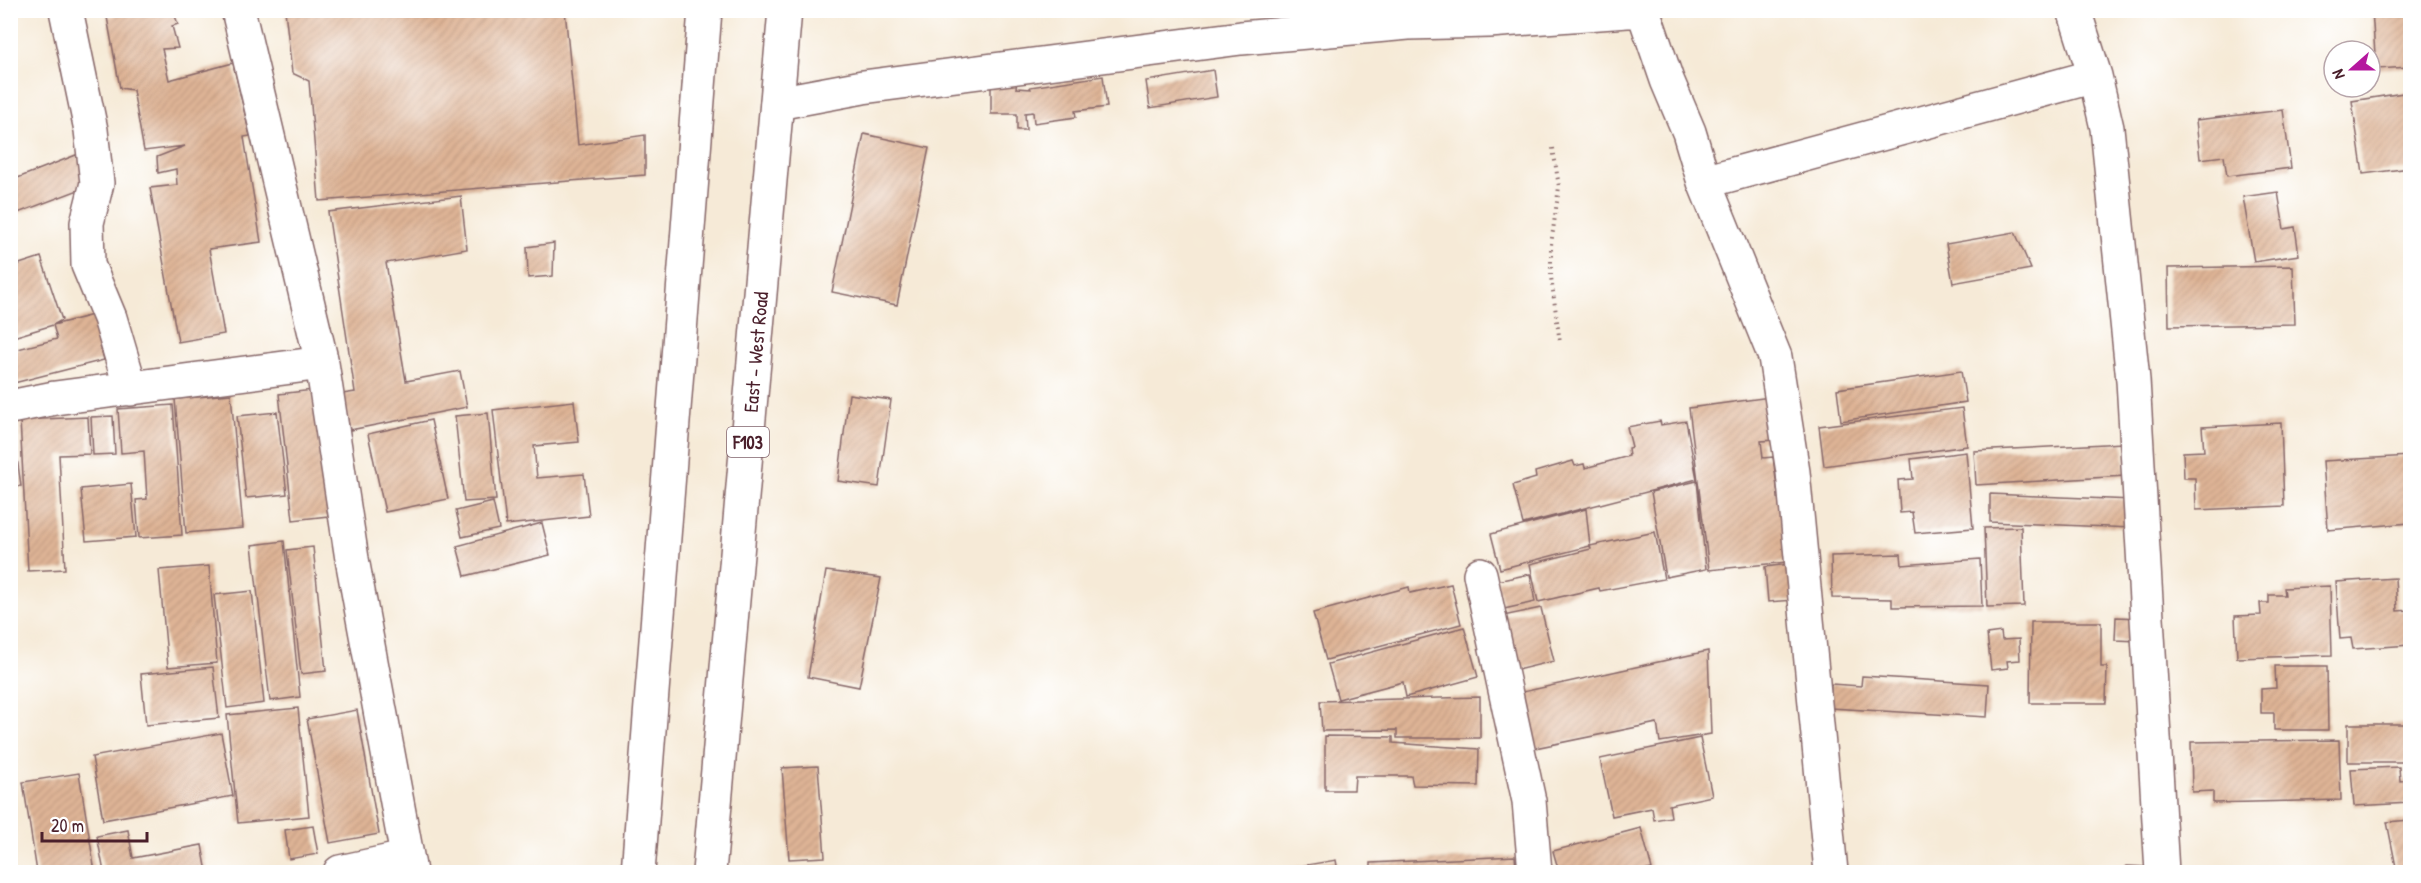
<svg xmlns="http://www.w3.org/2000/svg" width="2421" height="883" font-family="'Patrick Hand',sans-serif">
<style>
.building{fill:url(#building-hatch)}
.lines{fill:none;stroke-linecap:round;stroke-linejoin:round}
.minor-casing{stroke:#866667;stroke-width:36}
.primary-casing{stroke:#866667;stroke-width:36}
.path{stroke:#866667;stroke-width:4;stroke-dasharray:1.5 4.5;stroke-linecap:butt}
.minor{stroke:#fff;stroke-width:33}
.primary{stroke:#fff;stroke-width:33}
.labels{text-anchor:middle;dominant-baseline:central;stroke-width:6;stroke-linejoin:round;paint-order:stroke}
.shield{fill:#fff;stroke:#80626b;stroke-width:1.5}
.shield-label{font-size:18px;font-weight:bold;fill:#4a1f2b}
.street-label{font-size:20px;fill:#4a1f2b;stroke:#fff}
</style>
<defs>
<pattern id="building-hatch" width="6" height="6" patternUnits="userSpaceOnUse" patternTransform="scale(1.5)"><rect width="6" height="6" fill="#deb495"/><path d="M-1 1l2-2M0 6l6-6M5 7l2-2" fill="none" stroke="#c09a81"/></pattern>
</defs>
<rect width="100%" height="100%" fill="#fff"/>
<filter id="ink" filterUnits="userSpaceOnUse"><feTurbulence type="fractalNoise" baseFrequency=".0167" numOctaves="2"/><feDisplacementMap in="SourceGraphic" scale="12" xChannelSelector="R" yChannelSelector="G"/><feConvolveMatrix kernelMatrix="1 2 1 2 8 2 1 2 1" color-interpolation-filters="sRGB"/></filter>
<filter id="wash" filterUnits="userSpaceOnUse"><feTurbulence type="fractalNoise" baseFrequency=".008" numOctaves="4" result="noise"/><feDisplacementMap in="SourceGraphic" scale="24" xChannelSelector="R" yChannelSelector="G"/><feGaussianBlur stdDeviation="1.35" result="paint"/><feColorMatrix in="noise" values="0 0 0 0 0 0 0 0 0 0 0 0 0 0 0 0 0 1.4 0 .05"/><feComposite in="paint" operator="in"/></filter>
<g filter="url(#wash)">
<rect width="100%" height="100%" fill="#f6ead7"/>
<g id="blocks">
<path class="building" d="M 137,10 L 179,10 L 174,13 L 178,24 L 172,26 L 178,48 L 162,49 L 169,80 L 233,63 L 250,136 L 244,137 L 261,242 L 209,249 L 224,334 L 178,342 L 150,188 L 177,185 L 176,169 L 158,173 L 157,157 L 185,146 L 144,151 L 133,90 L 120,88 L 107,17 Z
M 285,10 L 565,10 L 578,145 L 645,135 L 645,175 L 319,201 L 309,81 L 292,73 Z
M 2372,10 L 2410,10 L 2410,67 L 2376,69 Z
M 1213,70 L 1217,97 L 1150,108 L 1146,81 Z
M 1103,76 L 1107,107 L 1075,111 L 1076,117 L 1034,123 L 1033,112 L 1025,113 L 1026,130 L 1017,130 L 1017,114 L 991,114 L 991,80 L 1017,80 L 1016,88 L 1031,89 L 1030,87 Z
M 2410,92 L 2410,168 L 2363,174 L 2352,101 Z
M 2283,110 L 2291,168 L 2227,176 L 2224,156 L 2200,159 L 2196,120 Z
M 864,134 L 929,148 L 897,305 L 832,292 Z
M 76,155 L 97,183 L 10,216 L 10,181 Z
M 2278,192 L 2284,229 L 2295,227 L 2299,255 L 2254,262 L 2243,197 Z
M 461,196 L 467,249 L 386,263 L 406,381 L 460,371 L 467,407 L 350,430 L 342,394 L 355,392 L 328,212 Z
M 2015,232 L 2031,269 L 1953,283 L 1946,244 Z
M 554,243 L 553,276 L 528,278 L 527,247 Z
M 41,257 L 62,320 L 53,325 L 93,315 L 104,360 L 10,384 L 10,351 L 57,339 L 53,325 L 10,338 L 10,267 Z
M 2293,266 L 2295,324 L 2169,326 L 2168,268 Z
M 1961,371 L 1966,402 L 1841,421 L 1837,389 Z
M 313,390 L 328,516 L 293,520 L 279,394 Z
M 231,394 L 243,528 L 186,533 L 175,399 Z
M 849,394 L 891,400 L 879,487 L 838,481 Z
M 1770,397 L 1776,440 L 1761,441 L 1763,458 L 1773,457 L 1787,562 L 1709,570 L 1689,408 Z
M 574,401 L 579,442 L 534,446 L 537,478 L 584,474 L 589,516 L 506,525 L 493,410 Z
M 173,405 L 182,535 L 139,538 L 136,500 L 147,499 L 144,451 L 121,453 L 118,409 Z
M 1962,408 L 1967,446 L 1824,466 L 1819,426 Z
M 277,412 L 287,494 L 246,498 L 237,416 Z
M 488,413 L 496,500 L 464,502 L 455,416 Z
M 113,416 L 115,454 L 93,455 L 91,417 Z
M 88,417 L 90,454 L 59,455 L 65,569 L 28,571 L 20,420 Z
M 431,420 L 448,499 L 385,512 L 368,434 Z
M 1660,421 L 1661,425 L 1686,421 L 1697,479 L 1523,524 L 1513,485 L 1536,478 L 1535,472 L 1573,461 L 1575,466 L 1584,464 L 1585,468 L 1629,456 L 1628,448 L 1632,447 L 1627,427 Z
M 2281,423 L 2284,506 L 2196,510 L 2195,478 L 2184,478 L 2183,452 L 2204,451 L 2202,427 Z
M 15,443 L 21,486 L 10,487 L 10,444 Z
M 2123,443 L 2125,476 L 1976,485 L 1974,451 Z
M 1966,452 L 1973,528 L 1915,533 L 1912,512 L 1900,513 L 1898,480 L 1913,479 L 1911,459 Z
M 2410,456 L 2410,523 L 2328,530 L 2323,461 Z
M 1697,481 L 1706,569 L 1666,577 L 1651,492 Z
M 131,484 L 136,537 L 86,541 L 81,489 Z
M 1990,494 L 2133,500 L 2132,528 L 1990,522 Z
M 493,502 L 499,529 L 462,537 L 456,511 Z
M 1586,509 L 1590,546 L 1500,569 L 1491,534 Z
M 10,514 L 12,514 L 15,562 L 10,562 Z
M 542,523 L 550,555 L 465,576 L 457,546 Z
M 2021,527 L 2024,606 L 1987,607 L 1984,528 Z
M 1655,532 L 1664,579 L 1600,591 L 1599,588 L 1538,602 L 1530,564 L 1591,549 L 1590,546 Z
M 284,541 L 300,697 L 270,701 L 252,545 Z
M 313,547 L 326,671 L 301,674 L 287,550 Z
M 1901,554 L 1902,565 L 1980,559 L 1982,606 L 1892,607 L 1892,599 L 1832,598 L 1831,556 Z
M 1790,564 L 1794,600 L 1768,602 L 1765,567 Z
M 209,566 L 217,663 L 168,667 L 159,570 Z
M 826,571 L 881,578 L 859,687 L 808,677 Z
M 1530,574 L 1535,602 L 1504,609 L 1497,581 Z
M 2395,578 L 2397,611 L 2410,610 L 2410,645 L 2353,649 L 2351,638 L 2340,639 L 2336,582 Z
M 1451,584 L 1461,624 L 1326,660 L 1313,613 L 1409,587 L 1410,593 Z
M 2330,586 L 2332,655 L 2237,658 L 2235,616 L 2261,615 L 2260,603 L 2269,603 L 2269,595 L 2285,595 L 2284,588 Z
M 252,591 L 264,703 L 227,708 L 214,595 Z
M 1541,608 L 1554,661 L 1517,670 L 1503,616 Z
M 2116,617 L 2140,618 L 2139,641 L 2115,640 Z
M 2031,622 L 2101,622 L 2101,667 L 2107,667 L 2106,703 L 2030,703 Z
M 1464,627 L 1478,677 L 1406,697 L 1403,682 L 1338,699 L 1328,664 Z
M 2001,632 L 2002,640 L 2019,639 L 2020,660 L 2007,661 L 2008,668 L 1991,670 L 1987,634 Z
M 1708,651 L 1711,734 L 1660,742 L 1657,723 L 1530,749 L 1518,693 Z
M 2275,666 L 2327,666 L 2328,730 L 2274,730 L 2274,713 L 2261,713 L 2261,689 L 2276,688 Z
M 213,667 L 219,718 L 146,725 L 141,674 Z
M 1862,676 L 1989,684 L 1987,717 L 1830,708 L 1831,684 L 1861,686 Z
M 1480,697 L 1480,738 L 1397,738 L 1397,730 L 1322,731 L 1320,701 Z
M 298,708 L 309,816 L 238,823 L 227,715 Z
M 357,710 L 379,834 L 330,843 L 307,719 Z
M 2348,724 L 2410,724 L 2410,762 L 2348,762 Z
M 221,733 L 233,796 L 103,820 L 92,757 Z
M 1325,736 L 1393,737 L 1393,743 L 1479,749 L 1478,786 L 1413,785 L 1411,776 L 1355,776 L 1354,790 L 1325,790 Z
M 1700,738 L 1712,796 L 1669,805 L 1671,817 L 1654,820 L 1652,808 L 1612,816 L 1600,759 Z
M 2339,740 L 2341,800 L 2213,803 L 2213,791 L 2192,792 L 2191,742 Z
M 818,766 L 825,857 L 789,859 L 782,768 Z
M 2399,767 L 2400,781 L 2410,780 L 2410,803 L 2354,806 L 2351,769 Z
M 79,773 L 95,872 L 37,872 L 23,782 Z
M 12,810 L 15,834 L 10,835 L 10,811 Z
M 2410,820 L 2410,872 L 2397,872 L 2387,822 Z
M 313,826 L 318,854 L 289,859 L 285,830 Z
M 1641,828 L 1652,869 L 1639,872 L 1559,872 L 1553,851 Z
M 128,830 L 133,858 L 202,845 L 207,872 L 104,872 L 97,836 Z
M 1515,856 L 1516,872 L 1371,872 L 1371,863 Z
M 1336,860 L 1338,872 L 1290,872 L 1289,868 Z
M 2126,866 L 2148,867 L 2148,872 L 2125,872 Z
M 559,868 L 560,872 L 539,872 L 539,871 Z"/>
</g>
</g>
<g filter="url(#ink)">
<use href="#blocks" fill-opacity="0" stroke="#866667" stroke-width="1.5"/>
<g class="lines">
<g class="minor-casing">
<path id="minor" d="M 66,10 L 91,130 L 97,183 L 87,223 L 88,265 L 110,318 L 131,389
M 238,10 L 322,363 L 352,559 L 410,872
M 1643,10 L 1667,80 L 1689,132 L 1704,182 L 1775,357 L 1793,472 L 1831,872
M 2074,10 L 2095,76 L 2107,128 L 2133,380 L 2162,872
M 777,103 L 863,87 L 1241,38 L 1408,23 L 1489,21 L 1641,10
M 1704,182 L 2095,76
M 10,407 L 55,398 L 322,363
M 1480,574 L 1529,801 L 1535,872
M 340,872 L 405,858"/>
</g>
<g class="primary-casing">
<g id="primary">
<path d="M 638,872 L 705,10"/>
<path id="s1" d="M 709,872 L 785,10"/>
</g>
</g>
<path class="path" d="M 1553,148 L 1559,187 L 1551,245 L 1551,277 L 1560,343"/>
<use href="#minor" class="minor"/>
<use href="#primary" class="primary"/>
</g>
</g>
<g class="labels">
<rect class="shield" x="727" y="427" width="42" height="30" rx="4.5"/>
<g class="shield-label">
<text x="748" y="442">F103</text>
</g>
<g class="street-label">
<text stroke="none"><textPath href="#s1" startOffset="522">East - West Road</textPath></text>
</g>
</g>
<rect width="2421" height="883" fill="none" stroke="#fff" stroke-width="36"/>
<g transform="translate(2352 69) rotate(249)"><circle r="28" fill="#ffffff" stroke="#b7a5aa" stroke-width="1.5"/>
<path d="M0-4.5L10 22L0 15L-10 22Z" fill="#b5179e"/>
<text y="-9" font-size="16" font-weight="bold" text-anchor="middle" fill="#4a1f2b">N</text>
</g>
<path d="M42 832v9h105v-9" fill="none" stroke="#4a1f2b" stroke-width="3"/>
<text x="51" y="832" font-size="18" fill="#4a1f2b" stroke="#ffffff" stroke-width="4.5" paint-order="stroke">20 m</text>
</svg>
